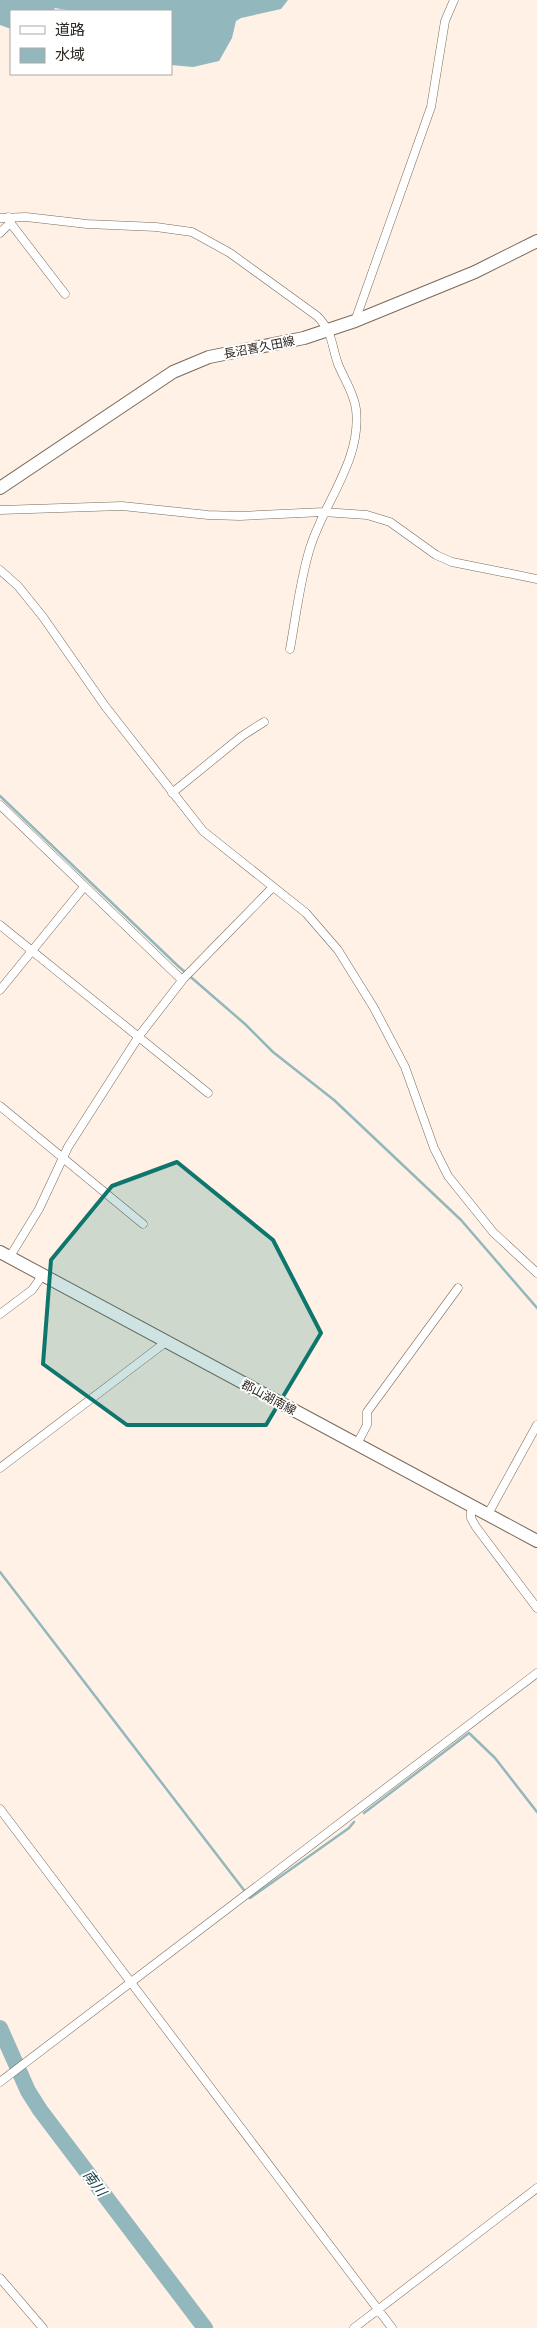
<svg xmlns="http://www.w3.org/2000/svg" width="537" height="2328" font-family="Poppins,'Noto Sans JP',sans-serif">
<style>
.water{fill:#92b7bd}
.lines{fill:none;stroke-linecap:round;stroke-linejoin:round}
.stream{stroke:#92b7bd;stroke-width:2.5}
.river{stroke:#92b7bd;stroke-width:16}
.street-casing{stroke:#786a5c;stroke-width:9}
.primary-casing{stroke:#786a5c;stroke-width:14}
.street{stroke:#fff;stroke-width:8}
.primary{stroke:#fff;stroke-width:12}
.marked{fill:#0f766e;fill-opacity:0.2;stroke:#0f766e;stroke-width:4;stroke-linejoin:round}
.labels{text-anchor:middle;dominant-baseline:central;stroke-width:4;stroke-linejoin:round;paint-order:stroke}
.street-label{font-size:12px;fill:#2d2721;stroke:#fff}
.water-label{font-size:14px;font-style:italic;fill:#11363b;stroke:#fff}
</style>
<rect width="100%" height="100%" fill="#fff1e5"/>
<path class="water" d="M 0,0 L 288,0 L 281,9 L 241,18 L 236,21 L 232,38 L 219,61 L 193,67 L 171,65 L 171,11 L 73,11 L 55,8 L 53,11 L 11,11 L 11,29 L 0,25 Z"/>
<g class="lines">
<path class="stream" d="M 0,796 L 178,966 L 245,1024 L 273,1052 L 334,1100 L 461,1220 L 537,1308
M 0,1572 L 250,1898 L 349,1828 L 354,1822
M 364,1813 L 469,1733 L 495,1758 L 537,1812"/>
<path class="river" d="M 0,2028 L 28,2091 L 40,2110 L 205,2328"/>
<g class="street-casing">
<path id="street" d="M 8,217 L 12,225 L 65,294
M 0,218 L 26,217 L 87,224 L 156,227 L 192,232 L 230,253 L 317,316 C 333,332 331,344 338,364 C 344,379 354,393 356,409 C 362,460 324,502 310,548 C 300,580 296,616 290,649
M 0,233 L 10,223
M 355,321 L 431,107 L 445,21 L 454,0
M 0,510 L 122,506 L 208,515 L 240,516 L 323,512 L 367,515 L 390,522 L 436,555 L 452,562 L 537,579
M 0,570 L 18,586 L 43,617 L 105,706 L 203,831 L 306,913 L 338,950 L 374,1008 L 405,1067 L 434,1148 L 448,1176 L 493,1232 L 537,1273
M 172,793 L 242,736 L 264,722
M 0,805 L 182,980
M 0,925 L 208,1093
M 0,990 L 84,887
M 0,1106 L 143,1224
M 9,1258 L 39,1209 L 68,1147 L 139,1036 L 184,978 L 273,887
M 0,1314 L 32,1290 L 42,1276
M 357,1444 L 367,1425 L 367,1412 L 458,1288
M 0,1468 L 166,1342
M 471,1505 L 471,1518 L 476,1527 L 537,1608
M 488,1514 L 537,1425
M 0,1809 L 392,2328
M 0,2082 L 537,1673
M 0,2278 L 43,2328
M 354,2328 L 537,2188"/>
</g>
<g class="primary-casing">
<path id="primary" d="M 0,488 L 173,372 L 209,357 L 304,338 L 355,321 L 475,272 L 537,241
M 0,1252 L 537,1541"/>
</g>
<use href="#street" class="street"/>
<use href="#primary" class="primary"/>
</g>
<path class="marked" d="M 177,1162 L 273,1240 L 321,1333 L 266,1425 L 127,1425 L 43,1364 L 51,1260 L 112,1186 Z"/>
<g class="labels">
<g class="street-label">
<text transform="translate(259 347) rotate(-11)">長沼喜久田線</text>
<text transform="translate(269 1397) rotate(28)">郡山湖南線</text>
</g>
<g class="water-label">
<text transform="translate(95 2183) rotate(53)">南川</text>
</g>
</g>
<rect x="10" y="10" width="162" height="65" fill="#ffffff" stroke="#aba9a6"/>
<rect x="20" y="26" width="25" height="8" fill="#ffffff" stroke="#aba9a6"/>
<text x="55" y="35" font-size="15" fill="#2d2721">道路</text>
<rect x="20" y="48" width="25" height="15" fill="#92b7bd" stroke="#aba9a6"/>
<text x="55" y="60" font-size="15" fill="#2d2721">水域</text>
</svg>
